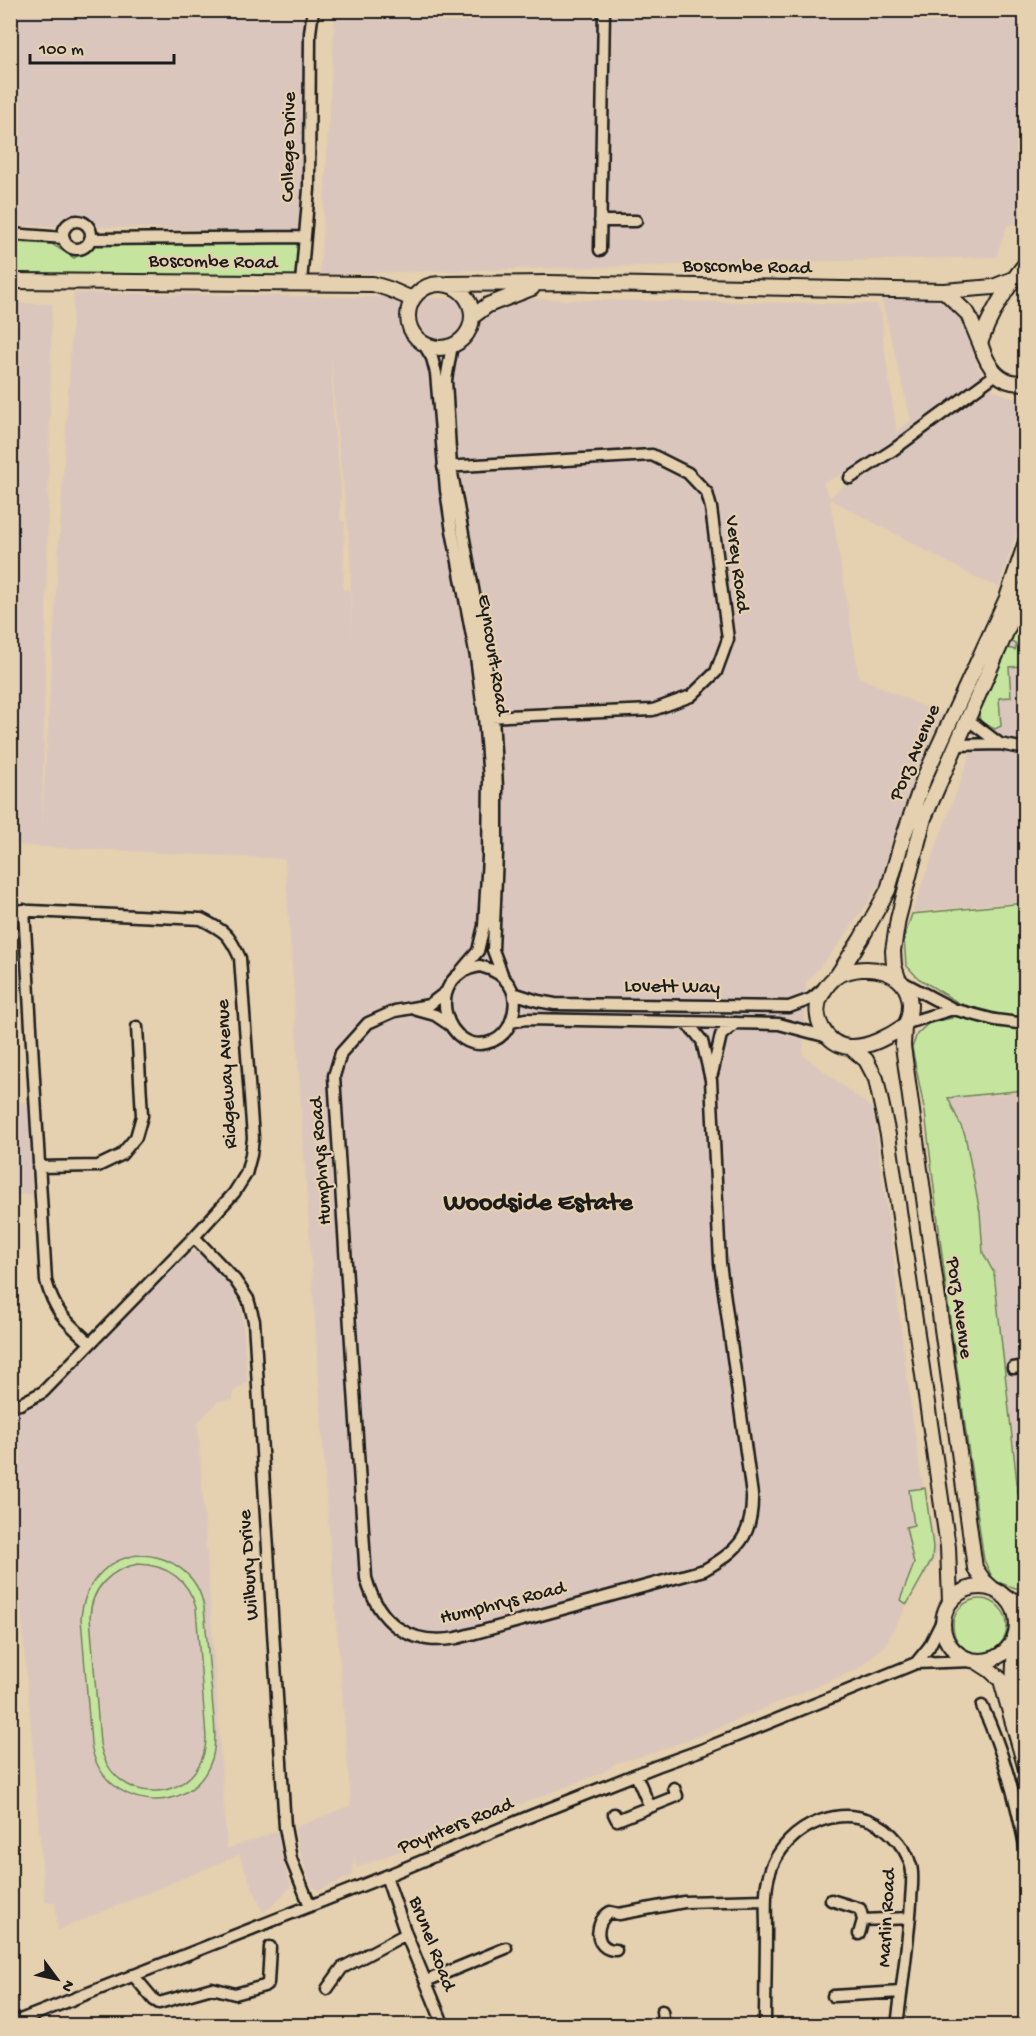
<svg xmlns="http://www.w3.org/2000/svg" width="1036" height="2036" font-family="'Gochi Hand',sans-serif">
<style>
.built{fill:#dbc6bd;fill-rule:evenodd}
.green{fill:#c5e59e;stroke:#70805d;stroke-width:1.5;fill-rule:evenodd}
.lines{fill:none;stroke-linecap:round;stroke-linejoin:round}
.minor-casing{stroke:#1c1c1c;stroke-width:15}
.major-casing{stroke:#1c1c1c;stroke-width:18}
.minor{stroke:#e5d0af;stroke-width:10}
.major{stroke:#e5d0af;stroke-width:14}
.labels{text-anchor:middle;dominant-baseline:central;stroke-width:4.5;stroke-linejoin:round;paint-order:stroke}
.street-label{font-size:20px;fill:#1c1c1c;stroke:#e5d0af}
.district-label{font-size:26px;font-weight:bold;fill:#1c1c1c;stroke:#e5d0af}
</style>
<rect width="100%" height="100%" fill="#e5d0af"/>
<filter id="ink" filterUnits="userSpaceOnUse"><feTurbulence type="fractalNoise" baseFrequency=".0167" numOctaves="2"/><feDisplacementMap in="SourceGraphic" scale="12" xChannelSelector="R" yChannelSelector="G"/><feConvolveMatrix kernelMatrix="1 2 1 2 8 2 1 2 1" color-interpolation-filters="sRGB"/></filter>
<g filter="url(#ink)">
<path class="built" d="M 335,11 L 1025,11 L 1025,222 L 1007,225 L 996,257 L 320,274 Z
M 11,14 L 307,19 L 305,232 L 11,225 Z
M 74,293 L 877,304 L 882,315 L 883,338 L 897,433 L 911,420 L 881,298 L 930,297 L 954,310 L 965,321 L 978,367 L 993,390 L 1025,403 L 1025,507 L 999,587 L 979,579 L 830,499 L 859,677 L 942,715 L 915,775 L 888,854 L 881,883 L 840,943 L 806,983 L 803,1055 L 873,1109 L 896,1275 L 899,1315 L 920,1471 L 938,1552 L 884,1646 L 858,1669 L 703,1734 L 653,1753 L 616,1763 L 604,1772 L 356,1868 L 354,1854 L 353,1875 L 318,1891 L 311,1884 L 298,1846 L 295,1828 L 351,1805 L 327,1506 L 285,859 L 11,845 L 11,303 L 52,304 L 42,826 ZM 331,353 L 335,411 L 350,550 L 352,637 L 350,590 L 343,589 L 345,522 L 340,520 L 341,488 L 333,417 ZM 880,450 L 830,498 L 823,483 L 862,464 Z
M 1022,614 L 1025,615 L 1025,901 L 912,912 Z
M 1025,1092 L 1025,1539 L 1006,1500 L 949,1099 Z
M 11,1102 L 28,1102 L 32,1194 L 11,1195 Z
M 185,1252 L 200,1252 L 225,1277 L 233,1288 L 242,1313 L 247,1382 L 233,1392 L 233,1400 L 218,1401 L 196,1425 L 198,1427 L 227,1849 L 278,1831 L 281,1853 L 291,1886 L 271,1907 L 263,1912 L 239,1855 L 58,1930 L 55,1902 L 45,1902 L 11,1486 L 10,1415 L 17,1414 L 17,1408 L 33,1402 Z"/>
<path class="green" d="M 11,242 L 52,244 L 74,258 L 95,244 L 299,242 L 295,276 L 11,273 Z
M 1025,607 L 1025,644 L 1021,645 L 1022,666 L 1009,667 L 1011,697 L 999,698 L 1001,726 L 995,729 C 986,724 979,725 979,713 L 1008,648 L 1015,650 L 1017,644 L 1011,642 Z
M 1025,903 L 1025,1090 L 948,1098 L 965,1135 L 980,1212 L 983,1253 L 994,1273 L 1018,1492 L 1025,1514 L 1025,1590 L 1022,1590 L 994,1581 L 984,1560 L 949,1313 L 925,1112 L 912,1048 L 917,1034 L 929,1023 L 952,1018 L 959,1003 L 918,978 L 906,965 L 904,938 L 912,914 Z
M 925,1488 L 933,1547 L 932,1559 L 907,1604 L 900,1600 L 914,1564 L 906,1527 L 914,1525 L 909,1490 Z
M 138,1555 C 171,1555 199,1575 204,1608 C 207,1637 209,1666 212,1695 C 213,1716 218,1738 212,1759 C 191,1822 99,1809 91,1743 L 81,1618 C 84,1585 104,1560 138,1555 ZM 138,1564 C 167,1565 189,1580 196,1608 L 206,1737 C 205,1805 111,1811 100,1743 L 90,1617 C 91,1589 110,1569 138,1564 Z
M953 1626a27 27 0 1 1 54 0a27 27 0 1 1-54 0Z"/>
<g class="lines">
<g class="minor-casing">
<path id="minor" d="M 600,221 L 636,221
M63 235a14 14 0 1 1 28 0a14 14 0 1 1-28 0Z
M 10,234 L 64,238
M 90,239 L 305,237
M 600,250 L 604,10
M 301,283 L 309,189 L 310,33 L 313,10
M 423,343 L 432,358 L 436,373 L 446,490 L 451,525 L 476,657 L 484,717 L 489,779 L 488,857 L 484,926 L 478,951 L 461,971
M 452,345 L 446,380 L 451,468 L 484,649 L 493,716 L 497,787 L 497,854 L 493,950 L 502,974
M 443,467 L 652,455 L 688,473 L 707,493 L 711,508 L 728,639 L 716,672 L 691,696 L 653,710 L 484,717
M 850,478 L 893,450 L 995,375
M 967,719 L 1000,744
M 956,745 L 1000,744 L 1026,749
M 10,910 L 201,919 C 225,931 229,934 240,958 L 253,1138 L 251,1155 L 246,1174 L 234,1193 L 194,1237 L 43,1392 L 20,1404 L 10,1406
M 24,910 L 46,1281 C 55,1313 66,1321 90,1343
M 480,966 C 507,973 522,993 511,1021 C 508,1030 502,1037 493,1041 C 447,1060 419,976 480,966 Z
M 904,983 L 953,1009 L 995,1020 L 1026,1024
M 446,992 L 429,1005 L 395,1011 L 368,1023 L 341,1053 L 334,1076 L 366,1578 C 378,1622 409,1647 457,1638 L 704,1570 C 738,1551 753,1536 752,1495 L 720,1263 L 711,1080 L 702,1041 L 695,1032 L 685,1023
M 513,993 L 538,1001 L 555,1004 L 789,1007 L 811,999 L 824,988
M 417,1010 L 435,1015 L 450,1025
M 511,1022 L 526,1019 L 779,1024 L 828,1037
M 907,1023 L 953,1009
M 712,1074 L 721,1035 L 736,1023
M 38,1167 L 98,1166 L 121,1155 L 136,1137 L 142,1116 L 137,1027
M 194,1237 L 235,1280 L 248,1299 L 254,1321 L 285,1827 L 291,1859 L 310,1906
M 1013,1368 L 1026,1366
M 1006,1597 L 1026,1601
M 1016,1634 L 1026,1624
M 916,1663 L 929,1647 L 942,1621
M 982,1706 C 1004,1752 1016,1801 1026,1850
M 636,1775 L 650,1807
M 614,1814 L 617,1820 L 677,1796 L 674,1788
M 386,1876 L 406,1934 L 444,2026
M 831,1900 L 860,1909 L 863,1920 L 910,1918
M 859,1934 L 863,1920
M 616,1950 C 593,1950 594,1921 610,1912 L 619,1914 L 684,1902 L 766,1900
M 133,1975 L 154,2000 L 159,2003 L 212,1988 L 235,1994 L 264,1986 L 268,1983 L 270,1947
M 426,1981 L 506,1948
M 327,1989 L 342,1968 L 406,1934
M 833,1996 L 901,1992
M 662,2011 L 664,2026
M 10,2024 L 386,1876 L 528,1817 L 657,1766 L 704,1749 L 916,1663 L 972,1661
M 765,2026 C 765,1993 766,1961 766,1929 C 766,1912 764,1892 769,1875 C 783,1823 853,1795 892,1835 C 901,1844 908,1854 911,1866 C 914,1877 911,1891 911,1903 C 908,1944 902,1985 897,2026
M 1025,2026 L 1026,2021"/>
</g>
<g class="major-casing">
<path id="major" d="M 1026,263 C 1006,288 990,314 980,343 C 987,365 999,387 1026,382
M 10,281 L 373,284 L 389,289 L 412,299
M 447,284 L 549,283 L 944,291 L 993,287 L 1013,279
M408 316a32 32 0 1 1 64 0a32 32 0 1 1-64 0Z
M 944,291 L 968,314 L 980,343
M 472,317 L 488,305 L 532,288
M 837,976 L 861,939 L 888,890 L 902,841 L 924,778 L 1007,598 L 1026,542
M 898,978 L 894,966 L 893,951 L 898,919 L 924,818 L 1026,587
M 904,1026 C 890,1036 868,1048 850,1047 C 826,1046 810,1016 821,996 C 825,988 831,979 839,975 C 866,962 908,969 910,1004 C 910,1011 909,1020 904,1026 L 903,1046 L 975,1568 L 984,1581 L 993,1589
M 850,1047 L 866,1060 L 876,1079 L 888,1135 L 948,1547 L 950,1602
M943 1624a37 37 0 1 1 74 0a37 37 0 1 1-74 0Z
M 1015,1639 L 1013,1689 L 1026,1728
M 976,1661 L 990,1670 L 1001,1680 L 1026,1769"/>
</g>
<use href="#minor" class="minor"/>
<use href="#major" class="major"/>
</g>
</g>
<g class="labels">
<g class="street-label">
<text transform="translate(290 147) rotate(-89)">College Drive</text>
<text transform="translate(213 263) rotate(1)">Boscombe Road</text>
<text transform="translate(747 268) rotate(1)">Boscombe Road</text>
<text transform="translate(736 564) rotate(83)">Verey Road</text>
<text transform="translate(492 655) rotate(81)">Eyncourt Road</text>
<text transform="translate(916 753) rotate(-67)">Porz Avenue</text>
<text transform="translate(672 988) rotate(1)">Lovett Way</text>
<text transform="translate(228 1074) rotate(-93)">Ridgeway Avenue</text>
<text transform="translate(322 1161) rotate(-94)">Humphrys Road</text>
<text transform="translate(958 1308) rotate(82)">Porz Avenue</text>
<text transform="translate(250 1565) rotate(-94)">Wilbury Drive</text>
<text transform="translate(503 1604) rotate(-14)">Humphrys Road</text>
<text transform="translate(456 1827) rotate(-22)">Poynters Road</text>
<text transform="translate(888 1918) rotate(-87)">Marlin Road</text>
<text transform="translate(431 1944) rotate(69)">Brunel Road</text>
</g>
<g class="district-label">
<text x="538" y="1204">Woodside Estate</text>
</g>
</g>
<rect width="1036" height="2036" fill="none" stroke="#e5d0af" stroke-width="36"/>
<rect x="18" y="18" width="1000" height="2000" fill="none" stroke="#1c1c1c" stroke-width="2" filter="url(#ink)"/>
<g transform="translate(57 1979) rotate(123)" stroke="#e5d0af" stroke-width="4.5" paint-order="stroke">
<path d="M0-4.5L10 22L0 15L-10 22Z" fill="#1c1c1c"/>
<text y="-9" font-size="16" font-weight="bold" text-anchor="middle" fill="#1c1c1c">N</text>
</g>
<path d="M30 54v9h144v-9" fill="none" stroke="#1c1c1c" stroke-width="3"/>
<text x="39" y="54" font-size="18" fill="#1c1c1c" stroke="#e5d0af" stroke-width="4.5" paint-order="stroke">100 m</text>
</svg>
